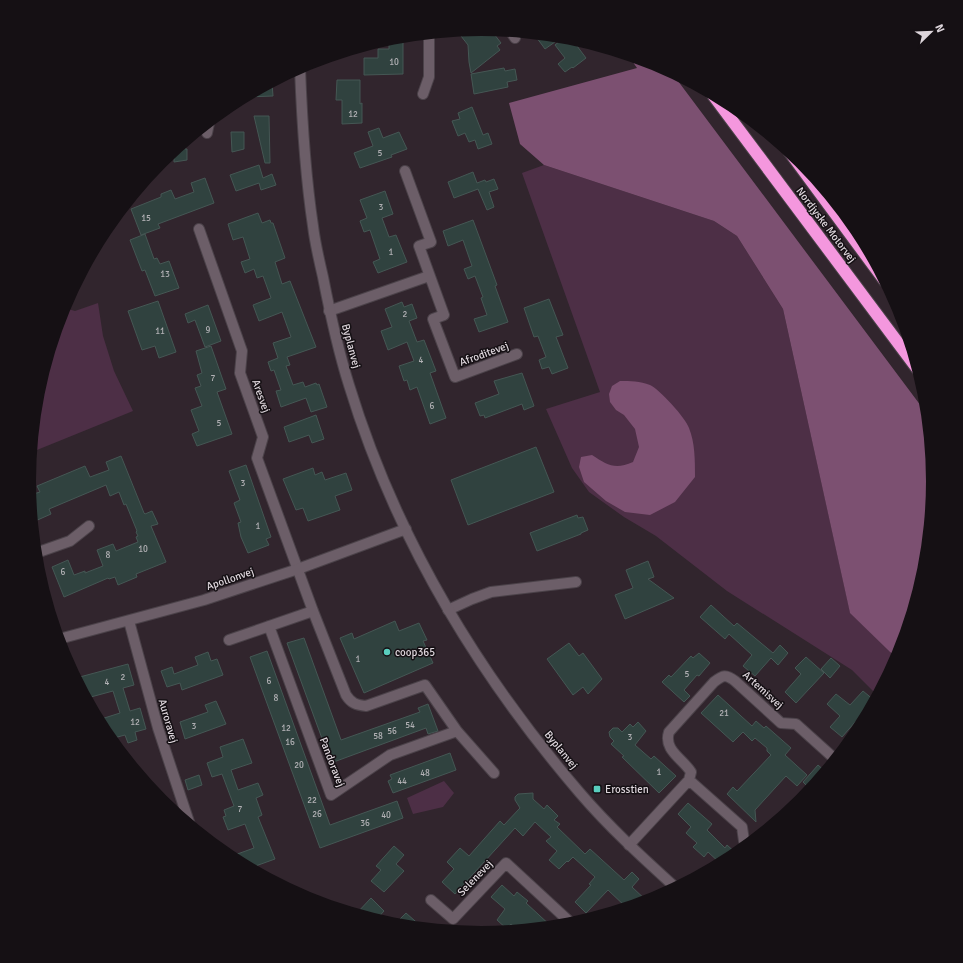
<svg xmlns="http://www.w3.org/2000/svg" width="963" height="963" font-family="Signika,sans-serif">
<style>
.green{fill:#4d2f46}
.forest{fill:#7c5071}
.building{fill:#30423f;stroke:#455754}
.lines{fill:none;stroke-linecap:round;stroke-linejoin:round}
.minor-casing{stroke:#4b4249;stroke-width:12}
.tertiary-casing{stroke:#4b4249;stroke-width:12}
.motorway-casing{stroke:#4b4249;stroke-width:14}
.minor{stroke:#6c5e68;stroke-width:10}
.tertiary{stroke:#6c5e68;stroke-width:10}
.motorway{stroke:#f497de;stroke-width:12}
.poi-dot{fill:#59cebe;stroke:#151014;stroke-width:1.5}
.labels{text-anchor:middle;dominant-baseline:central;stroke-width:3;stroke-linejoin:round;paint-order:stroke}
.number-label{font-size:9px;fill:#b2b1b5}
.street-label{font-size:11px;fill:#ded6dc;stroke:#151014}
.poi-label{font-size:11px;fill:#ded6dc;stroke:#151014;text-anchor:start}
</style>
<rect width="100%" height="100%" fill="#31252d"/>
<path class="green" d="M 544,165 L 714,221 L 737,236 L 783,309 L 850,612 L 890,652 L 898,658 L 878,696 L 852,670 L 727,591 L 656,536 L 624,517 L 589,492 L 572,468 L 546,409 L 600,392 L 522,173 Z
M 98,303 L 103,336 L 114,371 L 133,411 L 32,452 L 38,393 L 63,311 L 68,309 L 75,311 Z
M 444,781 L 454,793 L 443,807 L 413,814 L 407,798 Z"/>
<path class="forest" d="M 628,55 L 655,64 L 672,73 L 927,414 L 934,482 L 925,570 L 898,658 L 890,652 L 850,613 L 783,309 L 737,236 L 714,221 L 544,165 L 520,144 L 509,103 L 637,68 Z
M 620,381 C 630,381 640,381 650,385 C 659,389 686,418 689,428 C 695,443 695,460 695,477 L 675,502 L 650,515 L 625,512 L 606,501 L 584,482 L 579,467 L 581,457 L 592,455 C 607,465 615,470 633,462 L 639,447 L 635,429 L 624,415 L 616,410 L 610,402 L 609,394 L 612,386 Z"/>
<path class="building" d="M 482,29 L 491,30 L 501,43 L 497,46 L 500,50 L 471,73 L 469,62 L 468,45 L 461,36 L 469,30 Z
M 534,34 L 546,35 L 562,37 L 545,49 Z
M 565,37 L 571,38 L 586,58 L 573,68 L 572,67 L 565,72 L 558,64 L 565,58 L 555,45 Z
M 389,42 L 403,42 L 403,74 L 364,75 L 364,58 L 378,58 L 378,49 L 389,49 Z
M 504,68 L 505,71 L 515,69 L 517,80 L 507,82 L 508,87 L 474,94 L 471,74 Z
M 337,80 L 360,80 L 360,104 L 362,103 L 362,123 L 342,124 L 342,100 L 336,100 Z
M 272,83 L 273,96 L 246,97 L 266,86 Z
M 472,107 L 483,135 L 488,133 L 492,144 L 478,149 L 475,140 L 469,142 L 465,133 L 458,136 L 452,121 L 460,119 L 458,113 Z
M 254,116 L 269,116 L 270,163 L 265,163 Z
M 379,128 L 383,138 L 399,132 L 407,149 L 391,155 L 392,157 L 360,168 L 354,153 L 373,146 L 368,132 Z
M 231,132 L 244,132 L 244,149 L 232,152 Z
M 185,142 L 185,149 L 187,149 L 187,160 L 174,162 L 174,151 Z
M 259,165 L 263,178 L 272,174 L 276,185 L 261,190 L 259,183 L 236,191 L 230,175 Z
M 473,172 L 477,183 L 485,180 L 486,182 L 494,179 L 498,189 L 489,192 L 494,207 L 487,210 L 478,189 L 454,198 L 448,182 Z
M 205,178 L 214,203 L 158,224 L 160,228 L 141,235 L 131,209 L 161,197 L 161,194 L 171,190 L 175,199 L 194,192 L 191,183 Z
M 385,191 L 393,214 L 382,218 L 389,237 L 396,235 L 407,262 L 378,273 L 373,262 L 380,259 L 370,230 L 364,232 L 360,221 L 367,218 L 360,200 Z
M 258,213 L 262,223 L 270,220 L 271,223 L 273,223 L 285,258 L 275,262 L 282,284 L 290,281 L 316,347 L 287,357 L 290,365 L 286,366 L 293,385 L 303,382 L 305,387 L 316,383 L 317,385 L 319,384 L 327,407 L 311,412 L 306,398 L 281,407 L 276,391 L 281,390 L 274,370 L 271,371 L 268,362 L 278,358 L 273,343 L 291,337 L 282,312 L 259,321 L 253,305 L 271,298 L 263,276 L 257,278 L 254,269 L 245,273 L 241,262 L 250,259 L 243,237 L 233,240 L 228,224 Z
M 473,220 L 497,285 L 495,286 L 508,322 L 479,332 L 474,319 L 487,315 L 481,298 L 483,297 L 475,276 L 468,279 L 464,269 L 472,266 L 463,240 L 448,246 L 443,231 Z
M 145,234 L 154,259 L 157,258 L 160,264 L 169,261 L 179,288 L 155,296 L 145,270 L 142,271 L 130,240 Z
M 549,299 L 563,335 L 556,337 L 568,368 L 552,374 L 549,367 L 542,369 L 539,360 L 546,357 L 538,336 L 534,337 L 524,308 Z
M 158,301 L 176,352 L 159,358 L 155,346 L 142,350 L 128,311 Z
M 402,302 L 404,307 L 412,304 L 417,318 L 409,321 L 417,342 L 424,340 L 436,371 L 430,373 L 446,418 L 430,424 L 417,387 L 410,390 L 407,380 L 404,381 L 399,366 L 414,361 L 407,342 L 388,350 L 381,331 L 392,327 L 385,309 Z
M 208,305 L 221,341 L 205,347 L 195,320 L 188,323 L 185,314 Z
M 211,346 L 226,389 L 217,392 L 232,434 L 197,446 L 192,434 L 199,431 L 191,410 L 202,406 L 195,388 L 201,386 L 197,375 L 202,373 L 196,351 Z
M 522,373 L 534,406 L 524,410 L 522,404 L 485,418 L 484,415 L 480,416 L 475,403 L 499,394 L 494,381 Z
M 316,415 L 324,439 L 312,443 L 309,435 L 289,442 L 284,427 Z
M 536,447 L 554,492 L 468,525 L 451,480 Z
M 121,456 L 144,513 L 145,514 L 152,511 L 158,524 L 151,526 L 166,562 L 136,574 L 137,577 L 118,585 L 115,577 L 109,579 L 108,578 L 64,597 L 52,567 L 68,560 L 74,575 L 85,571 L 85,573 L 103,566 L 97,550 L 113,544 L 116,551 L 138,542 L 136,537 L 138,536 L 136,532 L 137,531 L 126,504 L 124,505 L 119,492 L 110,496 L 106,485 L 49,509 L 51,514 L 33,522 L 30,495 L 40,492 L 37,486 L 85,466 L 90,477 L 109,470 L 106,462 Z
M 246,465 L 271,537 L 266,539 L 269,545 L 248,553 L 241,537 L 238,523 L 241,522 L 234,503 L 240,500 L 229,471 Z
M 313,468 L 315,475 L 322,472 L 325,480 L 346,473 L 352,490 L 335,496 L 340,510 L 308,521 L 303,508 L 296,510 L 283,479 Z
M 577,515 L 578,518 L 583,517 L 588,530 L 581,533 L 581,534 L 537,551 L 530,533 Z
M 648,561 L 654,577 L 648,579 L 674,598 L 625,619 L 615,595 L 633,588 L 626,570 Z
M 711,605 L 734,626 L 737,623 L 773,653 L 780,645 L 788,653 L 778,665 L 771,658 L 755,676 L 743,666 L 752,655 L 729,634 L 725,639 L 700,617 Z
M 395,621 L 399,631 L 419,623 L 427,640 L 423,641 L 433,663 L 364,693 L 340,638 L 352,633 L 354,639 Z
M 304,638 L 341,740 L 420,712 L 418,708 L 428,704 L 438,731 L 428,734 L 426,728 L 331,763 L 287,643 Z
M 569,643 L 579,656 L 583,653 L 602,679 L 588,694 L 583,687 L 573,695 L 547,659 Z
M 267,651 L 330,825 L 397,801 L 403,818 L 320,848 L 250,657 Z
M 208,652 L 211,661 L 217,659 L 223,675 L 182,690 L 180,683 L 167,687 L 161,671 L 172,667 L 174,674 L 198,665 L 195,657 Z
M 699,653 L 710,663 L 699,676 L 697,675 L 684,690 L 690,696 L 684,702 L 662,682 L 669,675 L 671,677 L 691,656 L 693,658 Z
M 806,657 L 824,673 L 796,703 L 785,692 L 801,674 L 795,668 Z
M 831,658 L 840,666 L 830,678 L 821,669 Z
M 128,664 L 134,685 L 123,688 L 130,711 L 140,708 L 146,729 L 135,732 L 137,740 L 128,743 L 125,735 L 110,739 L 105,733 L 98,720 L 120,713 L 113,691 L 87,698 L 76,678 Z
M 863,691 L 875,701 L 861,726 L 856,721 L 842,737 L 830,727 L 840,716 L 827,704 L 836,694 L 850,705 Z
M 718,695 L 752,726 L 756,721 L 764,728 L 766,726 L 791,748 L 785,755 L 807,775 L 797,786 L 786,776 L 755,810 L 756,822 L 727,794 L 733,787 L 737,791 L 771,755 L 767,751 L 767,748 L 755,738 L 752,741 L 743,732 L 733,742 L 701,713 Z
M 216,701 L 226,724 L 185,739 L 180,722 L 208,712 L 205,705 Z
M 638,722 L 646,731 L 635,745 L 651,759 L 654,756 L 676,776 L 659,793 L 622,757 L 624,756 L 611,744 L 614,741 L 610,737 L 609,732 L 613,728 L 618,728 L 622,732 L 630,724 L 633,727 Z
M 243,739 L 252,763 L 231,770 L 238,790 L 258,783 L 263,795 L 256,798 L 262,815 L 258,817 L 275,859 L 250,868 L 229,857 L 254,848 L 245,824 L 228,830 L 223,817 L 226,816 L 224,810 L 234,806 L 222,774 L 212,777 L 207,763 L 223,757 L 220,747 Z
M 450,753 L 456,770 L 393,793 L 388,781 L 392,779 L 390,775 Z
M 818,765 L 826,772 L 811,790 L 803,782 Z
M 199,775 L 202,785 L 188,790 L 185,780 Z
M 533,793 L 533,799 L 544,809 L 547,805 L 558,816 L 554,820 L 560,824 L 557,827 L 585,854 L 590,849 L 624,880 L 632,872 L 639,879 L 632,887 L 648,902 L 627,908 L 608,890 L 586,913 L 575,902 L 591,885 L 589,884 L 595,877 L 573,857 L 568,862 L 567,861 L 559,869 L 549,860 L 557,851 L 546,841 L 551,837 L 535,822 L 523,836 L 515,828 L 455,894 L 442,882 L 454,869 L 447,862 L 460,848 L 469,856 L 500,821 L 504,825 L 520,808 L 515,800 L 515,797 L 518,794 Z
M 688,803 L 712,824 L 707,830 L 725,848 L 727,845 L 737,854 L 721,864 L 708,852 L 704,857 L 693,847 L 697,843 L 686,833 L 691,827 L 678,814 Z
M 394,846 L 404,855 L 396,864 L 404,871 L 384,892 L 371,881 L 381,870 L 376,866 Z
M 502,885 L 514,896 L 517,892 L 528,901 L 526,903 L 552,927 L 518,930 L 511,924 L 507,929 L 497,920 L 505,909 L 491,897 Z
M 371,898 L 384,911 L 376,920 L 356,914 Z
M 406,913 L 423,928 L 394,925 Z"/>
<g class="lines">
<g class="minor-casing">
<path id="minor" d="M 511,32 L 515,38
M 423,94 L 429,77 L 429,34
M 207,133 L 209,123
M 405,171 L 431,242 L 419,246 L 444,315 L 433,319 L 455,377 L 517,354
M 199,229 L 242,351 L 240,373 L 263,437 L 257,458 L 313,611 L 346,695 C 351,703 356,705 366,706 L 425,685 L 457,731 L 494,773
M 329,311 L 429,276
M 36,553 L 70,541 L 89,526
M 448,610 L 472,599 L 491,592 L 576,582
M 129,621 L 158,728 L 190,825
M 269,626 L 331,795 L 390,755 L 457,731
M 229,640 L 313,611
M 689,780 L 691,772 C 683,759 663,750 669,732 L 714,682 C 723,675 726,674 735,681 L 781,723 L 796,724 L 836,760
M 629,845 L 689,780 L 742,827 L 744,841 L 748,845
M 431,900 L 453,919 L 506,863 L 572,924"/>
</g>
<g class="tertiary-casing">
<path id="tertiary" d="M 300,68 C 302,121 305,173 313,226 C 315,243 319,260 323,277 C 330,313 338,350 349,385 C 395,536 478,674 580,793 C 609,827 643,858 676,888
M 59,639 L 204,600 L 298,569 L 406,529"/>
</g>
<g class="motorway-casing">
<path id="motorway" d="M 713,95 L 919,371
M 789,151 L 885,281"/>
</g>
<use href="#minor" class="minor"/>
<use href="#tertiary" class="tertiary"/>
<use href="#motorway" class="motorway"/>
</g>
<g class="poi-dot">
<circle cx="387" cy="652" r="4"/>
<rect x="593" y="785" width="8" height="8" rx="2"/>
</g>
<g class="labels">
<g class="number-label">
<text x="394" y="62">10</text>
<text x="353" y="114">12</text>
<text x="380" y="153">5</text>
<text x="381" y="207">3</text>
<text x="146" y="218">15</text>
<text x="391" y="252">1</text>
<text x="165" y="274">13</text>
<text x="405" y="314">2</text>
<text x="208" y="330">9</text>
<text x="160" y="331">11</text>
<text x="421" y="360">4</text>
<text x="213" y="378">7</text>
<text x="432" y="406">6</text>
<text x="219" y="423">5</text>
<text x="243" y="483">3</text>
<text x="258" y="526">1</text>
<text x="143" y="549">10</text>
<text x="108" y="555">8</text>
<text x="63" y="572">6</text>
<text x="358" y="659">1</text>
<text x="687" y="674">5</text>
<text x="123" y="677">2</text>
<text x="269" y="681">6</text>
<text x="107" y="682">4</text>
<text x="276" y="698">8</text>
<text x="724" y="713">21</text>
<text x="135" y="722">12</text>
<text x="410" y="725">54</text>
<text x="194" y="726">3</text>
<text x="286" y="728">12</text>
<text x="392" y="731">56</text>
<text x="378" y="736">58</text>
<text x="630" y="737">3</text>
<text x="290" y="742">16</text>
<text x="299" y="765">20</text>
<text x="659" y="772">1</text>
<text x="425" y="773">48</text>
<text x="402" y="781">44</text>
<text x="312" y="800">22</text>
<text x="240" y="809">7</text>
<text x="317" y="814">26</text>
<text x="386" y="815">40</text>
<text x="365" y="823">36</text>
</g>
<g class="street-label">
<text transform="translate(826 225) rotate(53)">Nordjyske Motorvej</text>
<text transform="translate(351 346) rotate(75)">Byplanvej</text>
<text transform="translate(484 354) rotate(-20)">Afroditevej</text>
<text transform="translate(261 396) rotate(71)">Aresvej</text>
<text transform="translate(230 579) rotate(-19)">Apollonvej</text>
<text transform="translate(763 690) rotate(42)">Artemisvej</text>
<text transform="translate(168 721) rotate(74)">Auroravej</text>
<text transform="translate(561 750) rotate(51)">Byplanvej</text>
<text transform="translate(332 762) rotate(69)">Pandoravej</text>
<text transform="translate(475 878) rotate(-46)">Selenevej</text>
</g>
<g class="poi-label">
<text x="395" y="652">coop365</text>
<text x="605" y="789">Erosstien</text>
</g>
</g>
<path d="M0 0H963V963H0ZM36 481a445 445 0 1 1 890 0a445 445 0 1 1-890 0Z" fill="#151014" fill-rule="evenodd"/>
<g transform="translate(931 32) rotate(67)" stroke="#151014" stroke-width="3" paint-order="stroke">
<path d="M0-3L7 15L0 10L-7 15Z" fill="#ded6dc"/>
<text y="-6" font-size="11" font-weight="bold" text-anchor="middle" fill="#ded6dc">N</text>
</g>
</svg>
